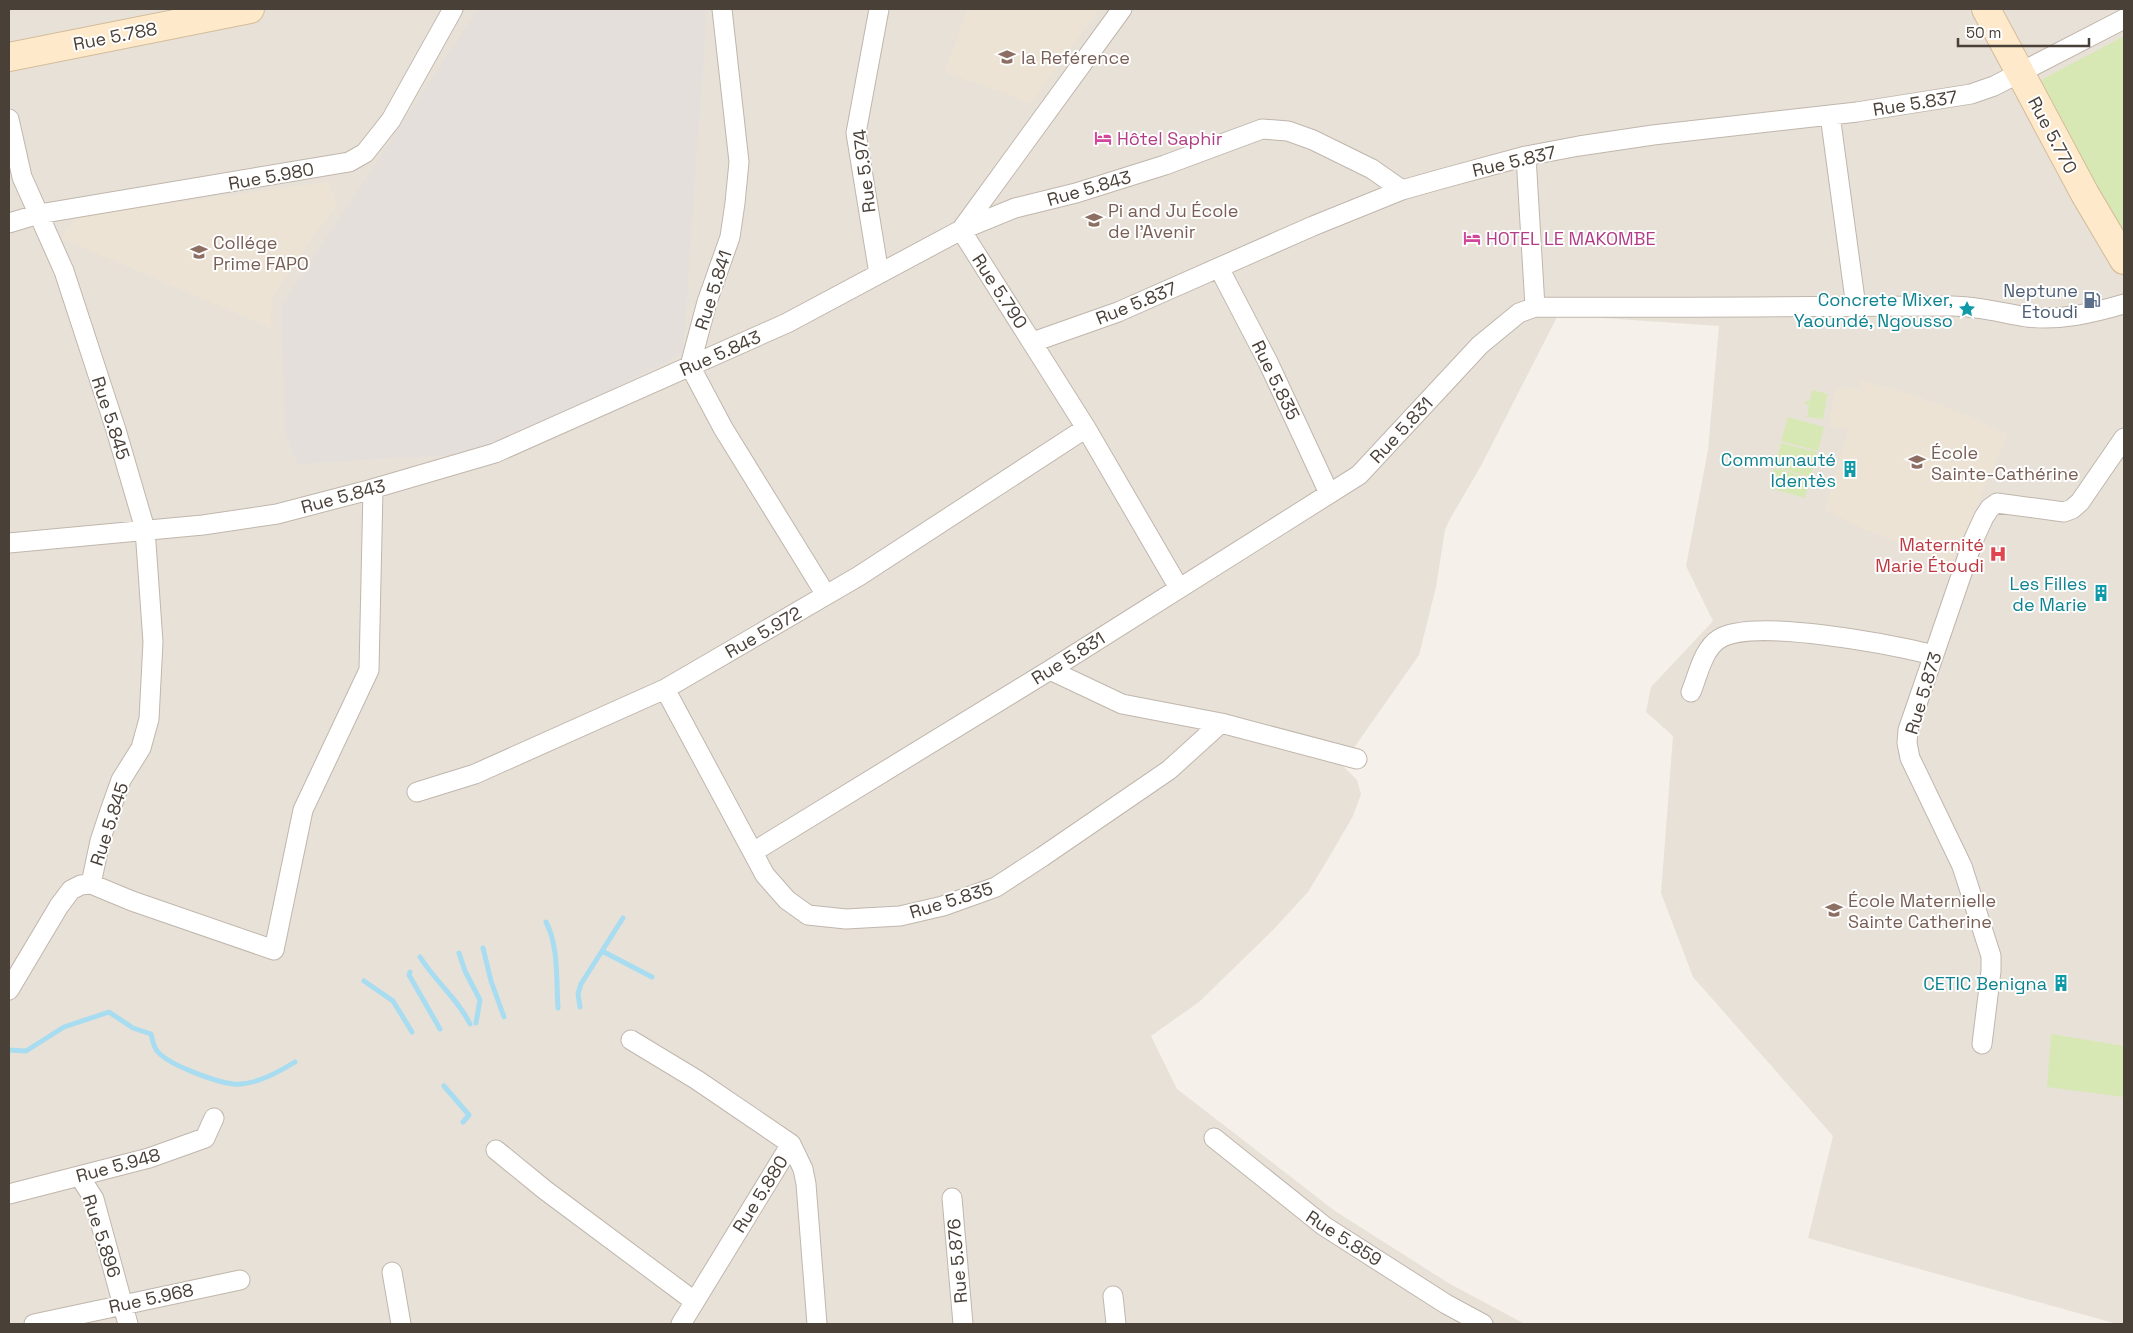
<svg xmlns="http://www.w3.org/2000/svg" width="2133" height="1333" font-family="'Space Grotesk',sans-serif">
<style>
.residential{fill:#e8e1d8}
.industrial{fill:#e4dfdb}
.education{fill:#ede3d4}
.green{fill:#d8e8b4}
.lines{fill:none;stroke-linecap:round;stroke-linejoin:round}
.stream{stroke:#a8dcf0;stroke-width:5}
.street-casing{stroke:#c0b6ac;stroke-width:21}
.secondary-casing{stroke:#d4bc9a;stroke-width:30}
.street{stroke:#fff;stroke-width:19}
.secondary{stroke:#feeacb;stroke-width:28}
.labels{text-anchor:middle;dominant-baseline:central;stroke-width:4;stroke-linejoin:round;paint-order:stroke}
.street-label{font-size:18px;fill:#494038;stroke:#fff}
.education-label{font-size:18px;fill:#785e54;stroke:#fff;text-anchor:start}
.hotel-label{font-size:18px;fill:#b23c85;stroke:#fff;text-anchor:start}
.service-label{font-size:18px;fill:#4e5e75;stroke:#fff;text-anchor:end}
.culture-label{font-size:18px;fill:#0d838f;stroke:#fff;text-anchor:end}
.health-label{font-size:18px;fill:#be3a42;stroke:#fff;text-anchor:end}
</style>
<rect width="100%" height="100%" fill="#f5f0ea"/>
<path class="residential" d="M 9,9 L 2124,9 L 2124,1324 L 2117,1324 L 1808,1238 L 1833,1136 L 1693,977 L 1661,893 L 1673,736 L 1646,712 L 1651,687 L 1713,621 L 1686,566 L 1708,450 L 1719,326 L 1573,316 L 1557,317 L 1482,464 L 1450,519 L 1445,530 L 1436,587 L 1419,655 L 1342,765 L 1357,780 L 1361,794 L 1353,816 L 1334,849 L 1308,892 L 1274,929 L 1199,1002 L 1151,1036 L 1177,1089 L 1335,1211 L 1450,1284 L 1525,1324 L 9,1324 Z"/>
<path class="industrial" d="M 478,9 L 707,9 L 683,353 L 538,427 L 494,444 L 450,455 L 297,464 L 285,432 L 281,306 Z"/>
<path class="education" d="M 967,9 L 1099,9 L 1031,103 L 945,72 Z
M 328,182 L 337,205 L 308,243 L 272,298 L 271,328 L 61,238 L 77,216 Z
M 1862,381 L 1911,394 L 1971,417 L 2007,435 L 1952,564 L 1857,526 L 1825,509 L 1848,430 L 1829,426 L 1835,389 L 1846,390 L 1847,387 L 1859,390 Z"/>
<path class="green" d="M 2124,36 L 2124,242 L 2035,83 Z
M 1812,390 L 1828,394 L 1825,404 L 1827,408 L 1825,408 L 1823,419 L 1807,417 L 1809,405 L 1805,404 L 1806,401 L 1810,401 Z
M 1788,417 L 1824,427 L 1818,451 L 1781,441 Z
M 1781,443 L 1817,452 L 1811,477 L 1775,467 Z
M 1774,468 L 1810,478 L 1805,498 L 1769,488 Z
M 2051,1034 L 2124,1046 L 2124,1097 L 2047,1087 Z"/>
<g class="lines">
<path class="stream" d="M 546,922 C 559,947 556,980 558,1008
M 483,948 L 491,981 L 504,1017
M 602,951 L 652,977
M 459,953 L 465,971 L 480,1000 L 476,1023
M 420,957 C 435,981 458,999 470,1024
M 410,972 L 409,975 L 440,1029
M 364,981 L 393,1001 L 412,1032
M 580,1007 L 578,994 L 581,984 L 623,918
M 9,1050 L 26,1051 L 64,1027 L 109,1012 L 133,1028 L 151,1034 C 152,1039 154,1048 158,1052 C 169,1065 216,1082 233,1084 C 253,1086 279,1072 295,1062
M 444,1086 L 469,1115 L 463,1122"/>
<g class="street-casing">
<path id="street" d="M 722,9 L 739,162 L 735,203 L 730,237 L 707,302 L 690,366 L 723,428 L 826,595
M 879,9 L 856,133 L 879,274
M 1122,9 L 961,230 L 1086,428 L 1179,588
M 1830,115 L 1856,307
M 9,119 L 22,177 L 64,271 L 116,430 L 145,529 L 153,642 L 149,719 L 141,748 L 121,780 L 110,811 L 100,841 L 91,884 L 132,901 L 274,950 L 303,810 L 369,670 L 373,489
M 1526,156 L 1535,307
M 9,223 L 39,214 L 349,162 L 365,153 L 391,120 L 453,9
M 1219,268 L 1268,362 L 1329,493
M 1033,342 L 1118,312 L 1313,226 L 1402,190 L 1441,179 L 1526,156 L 1579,146 L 1653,135 L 1857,112 L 1971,94 L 1994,86 L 2124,19
M 9,543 L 203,525 L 277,514 L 365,491 L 495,453 L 787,323 L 961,230 L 1015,208 L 1076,193 L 1165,165 L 1262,129 L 1288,131 L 1313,140 L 1372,169 L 1402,190
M 665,689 L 765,875 L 787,900 L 808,915 L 846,919 L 900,916 L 943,906 L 996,887 L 1042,857 L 1169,770 L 1221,723 L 1122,704 L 1050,670
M 1691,692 C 1698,675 1703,649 1719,639 C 1753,617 1893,645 1934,655
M 1221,723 L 1357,759
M 417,792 L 475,774 L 665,689 L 859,576 L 1086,428
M 753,852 L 1050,670 L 1359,475 L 1480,345 L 1519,313 L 1535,307 C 1674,308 1813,306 1952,306 C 1977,306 2002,313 2027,317 C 2060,321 2093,313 2124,304
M 9,990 L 59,906 L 71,890 L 81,885 L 91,884
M 631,1040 L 697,1080 L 791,1144
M 1982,1044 L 1991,971 L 1991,956 L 1962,866 L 1910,758 L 1907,743 L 1908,730 L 1973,541 L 1984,517 L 1990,508 L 1997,503 L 2064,512 L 2072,509 L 2080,502 L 2124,438
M 1214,1138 L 1324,1226 L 1446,1304 L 1483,1324
M 496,1150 L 545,1190 L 694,1301
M 80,1177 L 94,1199 L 128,1324
M 9,1194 L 149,1158 L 205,1138 L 214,1118
M 952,1198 L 963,1324
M 392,1272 L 401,1324
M 1113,1296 L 1116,1324
M 34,1324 L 240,1280
M 681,1324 L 791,1144 L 803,1169 L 806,1184 L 817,1324"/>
</g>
<g class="secondary-casing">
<path id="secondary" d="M 1986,9 L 2085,194 L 2124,260
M 9,57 L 250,9"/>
</g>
<use href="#street" class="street"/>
<use href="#secondary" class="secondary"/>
</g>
<defs>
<g id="school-bare" transform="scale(1.35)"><path d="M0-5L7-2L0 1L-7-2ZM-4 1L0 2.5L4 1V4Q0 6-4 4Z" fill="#8d6e63" stroke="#fff" stroke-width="2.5" paint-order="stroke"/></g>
<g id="hotel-bare" transform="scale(1.35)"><path d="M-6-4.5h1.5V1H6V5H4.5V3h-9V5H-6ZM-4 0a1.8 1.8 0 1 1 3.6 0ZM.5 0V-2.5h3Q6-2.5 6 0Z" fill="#d1479c" stroke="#fff" stroke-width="2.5" paint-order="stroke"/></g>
<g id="fuel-bare" transform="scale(1.35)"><path d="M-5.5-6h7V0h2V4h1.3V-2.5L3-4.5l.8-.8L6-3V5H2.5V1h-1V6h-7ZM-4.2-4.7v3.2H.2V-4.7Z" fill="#5c6f8a" stroke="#fff" stroke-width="2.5" paint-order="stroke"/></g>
<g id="sight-bare" transform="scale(1.35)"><path d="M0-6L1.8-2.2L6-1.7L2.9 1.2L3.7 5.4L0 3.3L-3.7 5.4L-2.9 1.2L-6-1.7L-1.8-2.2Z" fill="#0f9aa8" stroke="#fff" stroke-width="2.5" paint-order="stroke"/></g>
<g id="building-bare" transform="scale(1.35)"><path d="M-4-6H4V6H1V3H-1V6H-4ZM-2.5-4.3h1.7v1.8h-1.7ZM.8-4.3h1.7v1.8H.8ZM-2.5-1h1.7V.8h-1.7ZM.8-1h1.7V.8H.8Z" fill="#0f9aa8" stroke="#fff" stroke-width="2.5" paint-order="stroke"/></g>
<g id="hospital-bare" transform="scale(1.35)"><path d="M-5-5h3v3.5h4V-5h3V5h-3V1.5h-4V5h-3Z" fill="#e0444e" stroke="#fff" stroke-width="2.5" paint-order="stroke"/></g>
</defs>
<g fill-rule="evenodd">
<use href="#school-bare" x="1007" y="57"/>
<use href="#hotel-bare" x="1103" y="138"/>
<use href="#school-bare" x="1094" y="220"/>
<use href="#hotel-bare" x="1472" y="238"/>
<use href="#school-bare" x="199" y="252"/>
<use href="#fuel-bare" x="2092" y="300"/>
<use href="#sight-bare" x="1967" y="309"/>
<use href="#school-bare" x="1917" y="462"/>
<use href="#building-bare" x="1850" y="469"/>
<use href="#hospital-bare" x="1998" y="554"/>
<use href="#building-bare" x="2101" y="593"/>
<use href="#school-bare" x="1834" y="910"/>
<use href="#building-bare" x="2061" y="983"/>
</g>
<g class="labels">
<g class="street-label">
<text transform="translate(115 36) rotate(-11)">Rue 5.788</text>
<text transform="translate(1915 103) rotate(-9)">Rue 5.837</text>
<text transform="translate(2053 135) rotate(62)">Rue 5.770</text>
<text transform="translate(1514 161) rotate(-13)">Rue 5.837</text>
<text transform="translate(864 171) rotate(-97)">Rue 5.974</text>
<text transform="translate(271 176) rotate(-10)">Rue 5.980</text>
<text transform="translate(1089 188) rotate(-16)">Rue 5.843</text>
<text transform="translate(713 290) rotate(-72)">Rue 5.841</text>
<text transform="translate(1000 291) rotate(57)">Rue 5.790</text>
<text transform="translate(1136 303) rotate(-22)">Rue 5.837</text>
<text transform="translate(720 353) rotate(-24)">Rue 5.843</text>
<text transform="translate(1276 380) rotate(64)">Rue 5.835</text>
<text transform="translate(111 418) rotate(72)">Rue 5.845</text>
<text transform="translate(1401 430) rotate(-47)">Rue 5.831</text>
<text transform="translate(343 496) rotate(-15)">Rue 5.843</text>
<text transform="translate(763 632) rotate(-30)">Rue 5.972</text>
<text transform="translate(1068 658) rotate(-32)">Rue 5.831</text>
<text transform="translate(1923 693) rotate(-73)">Rue 5.873</text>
<text transform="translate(109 824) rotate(-72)">Rue 5.845</text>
<text transform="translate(951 900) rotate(-17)">Rue 5.835</text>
<text transform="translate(118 1165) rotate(-15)">Rue 5.948</text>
<text transform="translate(760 1194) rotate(-58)">Rue 5.880</text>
<text transform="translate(102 1236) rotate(72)">Rue 5.896</text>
<text transform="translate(1344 1238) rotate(33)">Rue 5.859</text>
<text transform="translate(957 1261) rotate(-95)">Rue 5.876</text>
<text transform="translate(151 1298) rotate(-12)">Rue 5.968</text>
</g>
<g class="education-label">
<text x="1021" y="57">la Reférence</text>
<text x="1108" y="210">Pi and Ju École<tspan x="1108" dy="21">de l'Avenir</tspan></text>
<text x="213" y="242">Collége<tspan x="213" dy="21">Prime FAPO</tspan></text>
<text x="1931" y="452">École<tspan x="1931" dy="21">Sainte-Cathérine</tspan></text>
<text x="1848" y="900">École Maternielle<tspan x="1848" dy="21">Sainte Catherine</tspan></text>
</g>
<g class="hotel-label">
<text x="1117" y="138">Hôtel Saphir</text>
<text x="1486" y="238">HOTEL LE MAKOMBE</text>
</g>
<g class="service-label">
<text x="2078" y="290">Neptune<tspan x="2078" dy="21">Etoudi</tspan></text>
</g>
<g class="culture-label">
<text x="1953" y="299">Concrete Mixer,<tspan x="1953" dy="21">Yaoundé, Ngousso</tspan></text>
<text x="1836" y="459">Communauté<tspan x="1836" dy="21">Identès</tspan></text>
<text x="2087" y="583">Les Filles<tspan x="2087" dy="21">de Marie</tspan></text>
<text x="2047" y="983">CETIC Benigna</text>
</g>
<g class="health-label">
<text x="1984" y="544">Maternité<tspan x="1984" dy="21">Marie Étoudi</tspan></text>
</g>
</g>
<rect width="2133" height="1333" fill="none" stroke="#494038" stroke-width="20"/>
<path d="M1958 38v8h131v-8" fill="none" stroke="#494038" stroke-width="2.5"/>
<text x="1966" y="38" font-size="15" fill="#494038" stroke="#ffffff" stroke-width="4" paint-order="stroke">50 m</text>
</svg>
